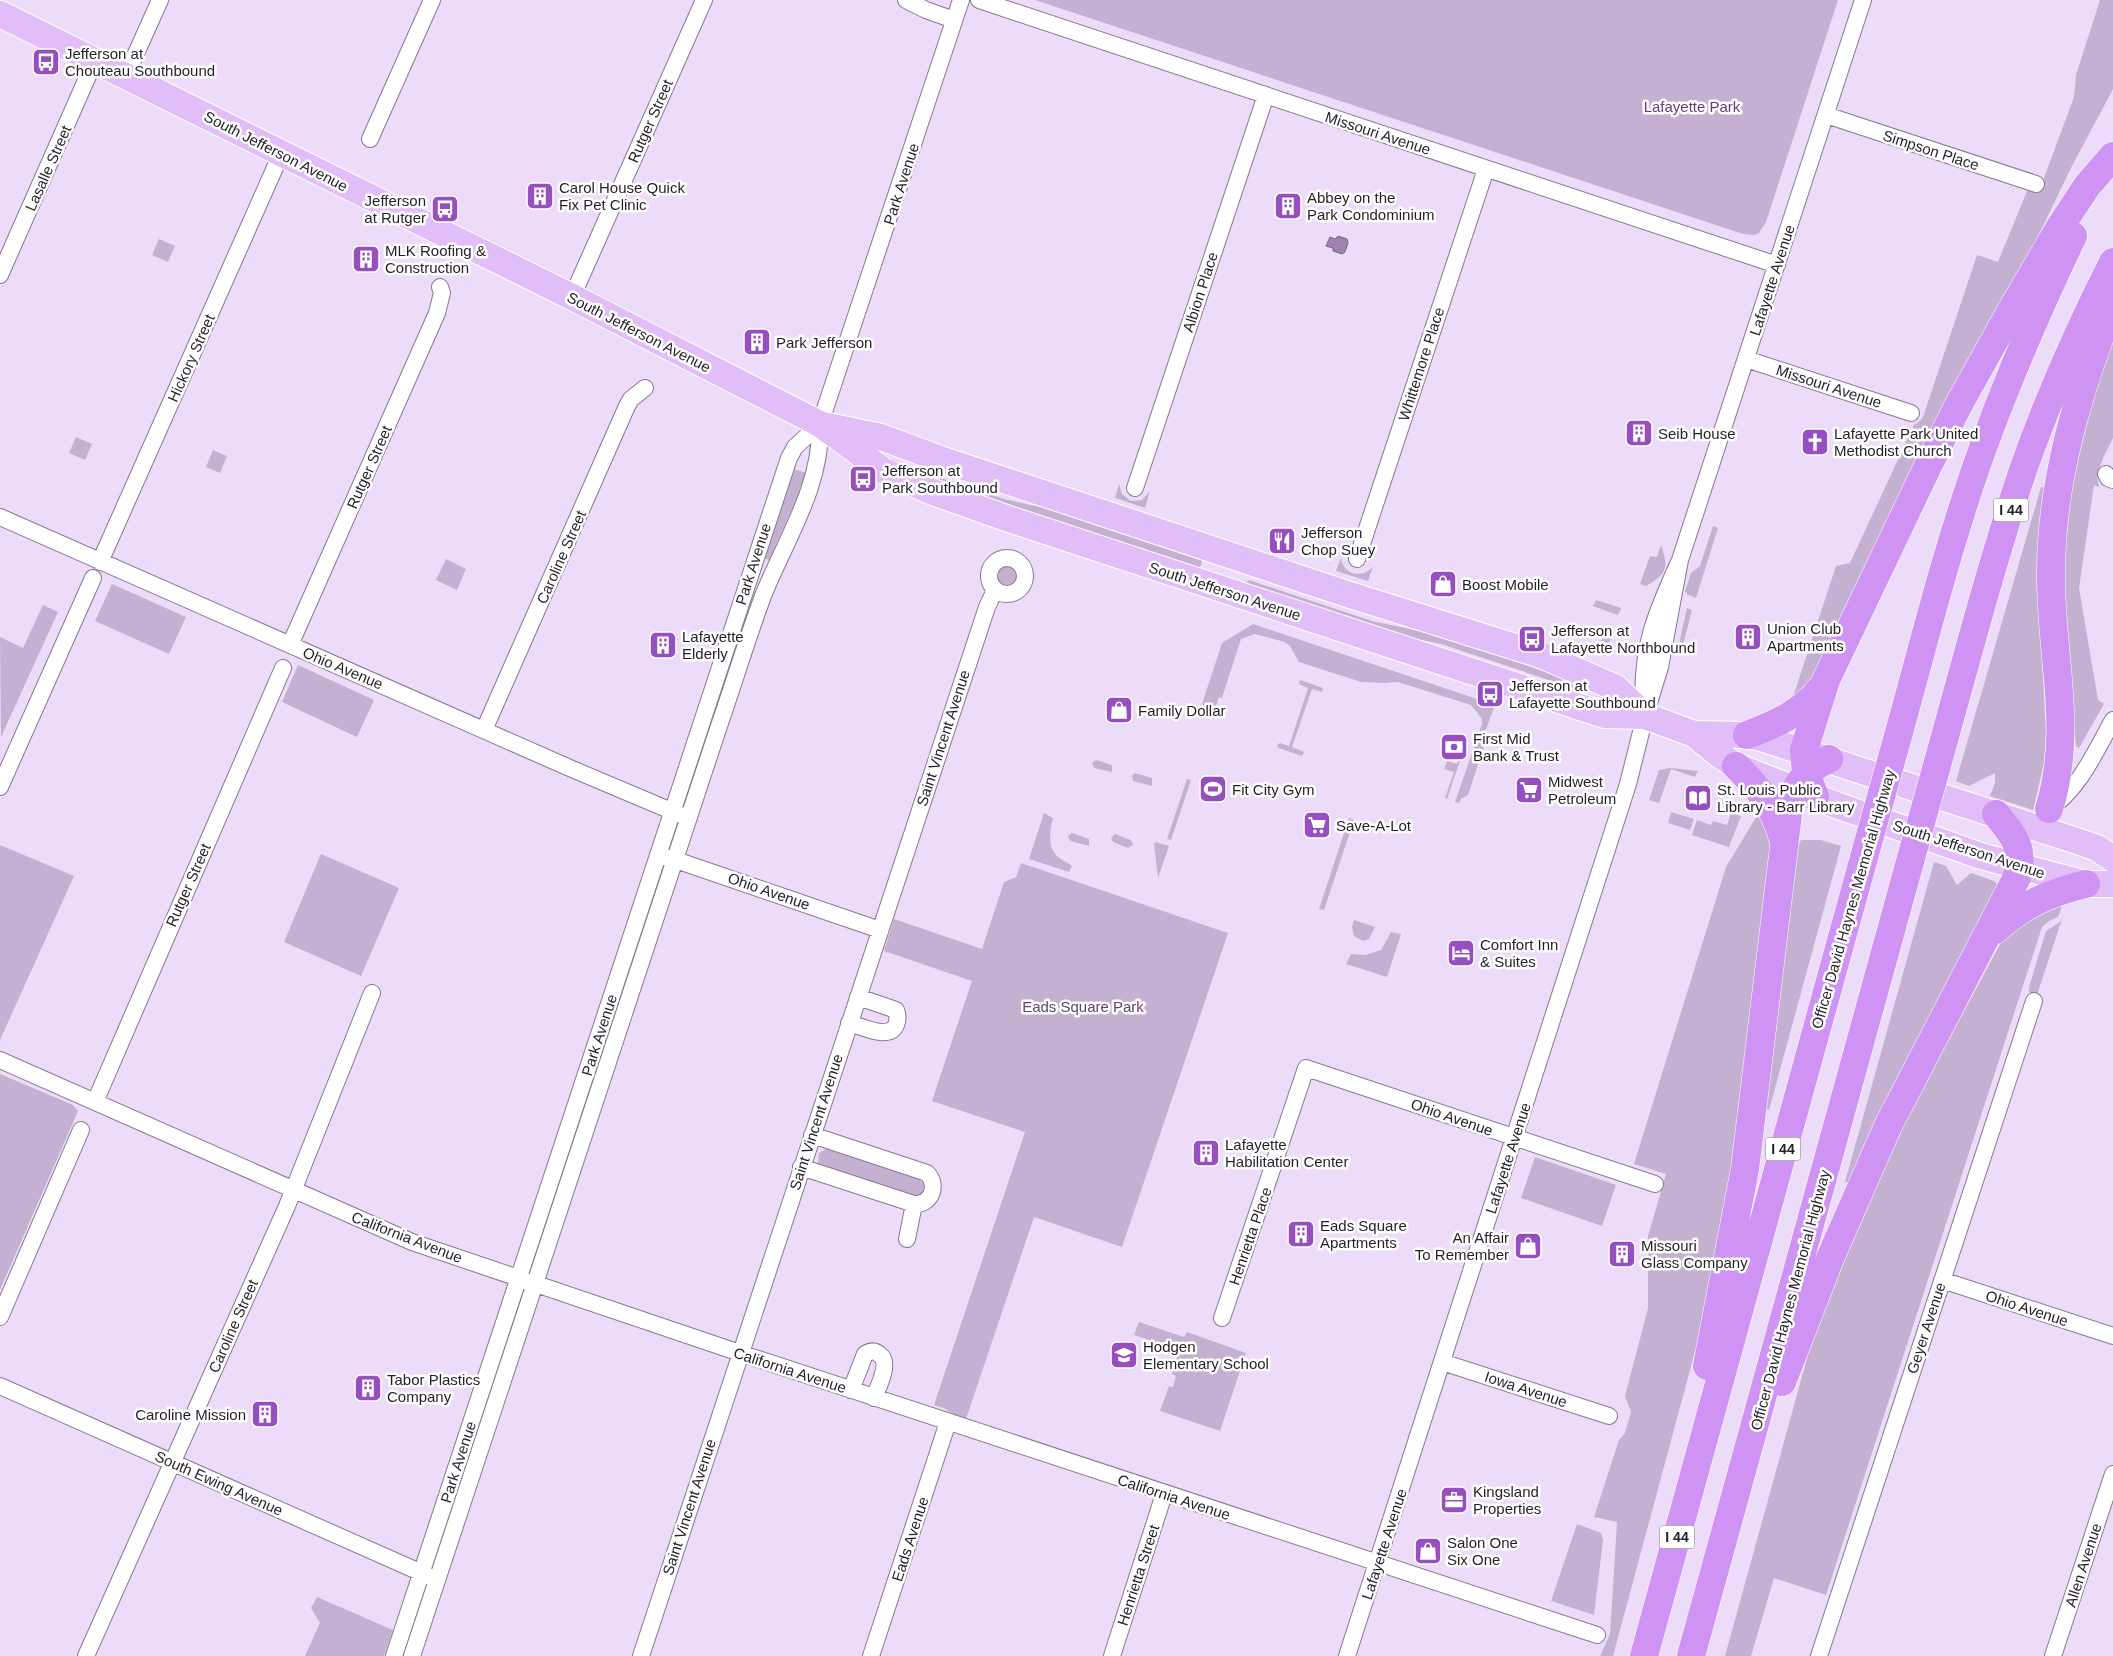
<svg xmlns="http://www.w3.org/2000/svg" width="2113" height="1656" font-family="Arial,sans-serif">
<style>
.green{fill:#c4b1d1}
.water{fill:#9d83ae;stroke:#796586}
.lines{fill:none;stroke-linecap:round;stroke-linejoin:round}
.street-casing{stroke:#877791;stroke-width:18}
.primary-casing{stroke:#fff;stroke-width:28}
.highway-casing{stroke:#fff;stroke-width:29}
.street{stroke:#fff;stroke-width:16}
.primary{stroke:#e2bef8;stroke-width:26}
.highway{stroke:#ce93f3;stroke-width:28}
.highway-bridge-casing{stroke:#fff;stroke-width:29;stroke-linecap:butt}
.highway-bridge{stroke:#ce93f3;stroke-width:28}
.labels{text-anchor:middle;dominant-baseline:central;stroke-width:5;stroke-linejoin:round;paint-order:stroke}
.shield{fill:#fff;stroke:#666268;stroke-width:1}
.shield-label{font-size:14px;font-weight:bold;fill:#241e28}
.poi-label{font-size:15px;fill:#241e28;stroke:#fff;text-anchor:start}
.park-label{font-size:15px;fill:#633f78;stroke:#fff}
.street-label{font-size:15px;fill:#241e28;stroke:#fff}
</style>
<rect width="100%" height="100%" fill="#eddcf9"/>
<path class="green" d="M 1035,0 L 1838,0 L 1766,222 L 1759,233 L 1754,235 L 1743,234 Z
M 2100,0 L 2113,0 L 2113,89 L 2071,168 L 2018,278 L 1820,675 L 1785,709 L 1794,694 L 1836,566 L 1850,563 L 1914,425 L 1920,421 L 1923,417 L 1977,255 L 1998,262 L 2027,191 L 2041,186 L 2074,97 L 2076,75 Z
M 159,239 L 175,246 L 168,262 L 152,255 Z
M 2113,329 L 2113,438 L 2103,458 L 2097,476 L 2099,487 L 2094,485 L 2079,588 L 2098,700 L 2104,704 L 2079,748 L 2076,746 L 2063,608 L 2065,524 L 2080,426 Z
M 76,437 L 92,444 L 85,460 L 69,453 Z
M 213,450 L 227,456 L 220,473 L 206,467 Z
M 892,459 L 941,478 L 1004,499 L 1068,513 L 1201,558 L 1202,564 L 1197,570 L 950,489 L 891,462 Z
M 794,469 L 806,473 L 797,498 L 769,560 L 763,558 Z
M 1119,484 L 1122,494 L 1131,501 L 1142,500 L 1150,491 L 1145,508 L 1115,498 Z
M 2041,487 L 2050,488 L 2040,620 L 2046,735 L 2044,763 L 2033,810 L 1990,796 L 1995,783 L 1995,773 L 1969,786 L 1956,781 Z
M 1713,526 L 1718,528 L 1696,598 L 1688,595 L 1685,591 L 1691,573 L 1700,566 Z
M 1661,545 C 1669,568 1667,574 1646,586 L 1640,584 L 1650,556 L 1657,557 Z
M 1341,558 C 1343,575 1361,579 1373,567 L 1368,581 L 1336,571 Z
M 446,559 L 466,569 L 457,590 L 436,580 Z
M997 575a10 10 0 1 1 20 0a10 10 0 1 1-20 0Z
M 1249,580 L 1372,621 L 1439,635 L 1575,682 L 1573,688 L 1441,644 L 1374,630 L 1245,584 Z
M 112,584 L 186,617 L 169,654 L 95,621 Z
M 1596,600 L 1621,608 L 1618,615 L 1593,606 Z
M 43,605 L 58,612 L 1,737 L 0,637 L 23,648 Z
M 1687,608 L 1692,610 L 1681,653 L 1677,653 Z
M 1253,624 L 1495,705 L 1485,732 L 1486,740 L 1468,795 L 1461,799 L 1459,803 L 1455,802 L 1482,724 L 1482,719 L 1471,705 L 1398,682 L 1385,683 L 1361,682 L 1299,662 L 1290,646 L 1285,642 L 1255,634 L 1241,639 L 1222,698 L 1219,697 L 1212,717 L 1202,704 L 1222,643 Z
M 1612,634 L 1605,656 L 1585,649 Z
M 298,665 L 374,700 L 357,737 L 282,702 Z
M 1300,680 L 1323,688 L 1322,692 L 1312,689 L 1292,747 L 1304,752 L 1302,756 L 1279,748 L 1277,745 L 1280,743 L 1289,746 L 1308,688 L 1299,684 Z
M 1460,757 L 1461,758 L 1447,799 L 1445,798 L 1454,772 L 1444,769 L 1447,761 L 1457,764 Z
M 1096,760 L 1112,765 L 1112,772 L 1094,768 L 1092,763 Z
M 1671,768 L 1698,771 L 1695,777 L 1671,769 L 1659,803 L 1649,800 L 1659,770 Z
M 1135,773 L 1152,778 L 1152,786 L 1133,781 L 1132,776 Z
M 1187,779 L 1191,780 L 1171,840 L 1167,839 Z
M 1761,809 L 1775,853 L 1718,1266 L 1613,1656 L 1600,1656 L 1610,1634 L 1617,1522 L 1594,1517 L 1619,1440 L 1625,1433 L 1631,1412 L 1625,1396 L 1648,1308 L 1648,1236 L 1666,1174 L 1634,1164 L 1726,867 Z
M 1671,812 L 1694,819 L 1690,830 L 1668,823 Z
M 1044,813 L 1053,818 C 1050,831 1047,847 1058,857 C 1062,861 1068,862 1072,866 L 1069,872 L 1029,859 Z
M 1731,813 L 1741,816 L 1729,847 L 1692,835 L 1697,820 L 1711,825 L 1713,821 L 1727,825 Z
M 1349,818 L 1354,820 L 1324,910 L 1319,909 Z
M 1072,833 L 1089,839 L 1089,846 L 1070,841 L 1068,836 Z
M 1115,834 L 1131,840 L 1133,845 L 1128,848 L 1113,842 L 1111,838 Z
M 1801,840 L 1821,840 L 1841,846 L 1769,1110 L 1761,1107 L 1788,869 Z
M 1156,842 L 1169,846 L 1158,878 L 1154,844 Z
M 0,845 L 74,876 L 0,1040 Z
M 321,854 L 399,888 L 361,976 L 284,942 Z
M 1934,862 L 1946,866 L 1957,885 L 1971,873 L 1994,881 L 1999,886 L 1853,1184 L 1845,1182 Z
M 1021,863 L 1228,933 L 1122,1247 L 1034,1217 L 965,1422 L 944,1408 L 934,1405 L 1025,1132 L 932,1101 L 972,981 L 884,951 L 894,919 L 982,949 L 1004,882 L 1016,877 Z
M 2060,904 L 2062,906 L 2058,917 L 2049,921 L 2042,927 L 1826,1595 L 1774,1578 L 1751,1656 L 1725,1656 L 1817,1322 L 1905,1115 L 1942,1052 L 2004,937 L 2013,925 Z
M 2063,916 L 2037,995 L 2029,992 L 2029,987 L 2046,931 L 2060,922 Z
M 1354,920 L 1375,927 L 1369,939 L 1363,941 L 1354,936 L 1352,927 Z
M 1391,932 L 1401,934 L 1387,977 L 1346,964 L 1351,954 L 1365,955 L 1381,950 Z
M 0,1074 L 73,1105 L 78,1111 L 0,1290 Z
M 826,1149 L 919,1179 L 924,1184 L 923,1193 L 917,1197 L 818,1164 L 819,1153 Z
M 1535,1157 L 1616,1185 L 1602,1226 L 1521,1198 Z
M 1139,1322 L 1184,1337 L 1187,1332 L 1246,1353 L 1220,1431 L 1160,1411 L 1169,1386 L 1173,1387 L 1176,1376 L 1172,1374 L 1179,1350 L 1134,1335 Z
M 1577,1524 L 1601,1533 L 1603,1540 L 1594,1615 L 1551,1601 Z
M 317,1597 L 393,1630 L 384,1656 L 305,1656 L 320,1623 L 311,1608 Z"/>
<path class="water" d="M 1338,236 L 1347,239 L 1348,243 L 1345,252 L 1342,254 L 1333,251 L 1333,248 L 1326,246 L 1330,237 L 1335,239 Z"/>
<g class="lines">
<g class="street-casing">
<path id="street" d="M 906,0 L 926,10 L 954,20
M 979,0 L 1777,265
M 126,76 L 160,0
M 1826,115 L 2036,184
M 370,139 L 432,0
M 0,275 L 95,60
M 572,297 L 704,0
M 1746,359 L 1911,413
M 2106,474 L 2108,478 L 2113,480
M 1135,488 L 1266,95
M 0,517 L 572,769 L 681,815
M989 576a18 18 0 1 1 36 0a18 18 0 1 1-36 0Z
M 1357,559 L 1486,169
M 100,562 L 281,154
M 290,645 L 437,313 L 442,293 L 440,287
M 1644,709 C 1640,649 1656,612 1680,560 L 1863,0
M 484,730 L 627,406 L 631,399 L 645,388
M 0,787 L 93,578
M 2049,809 C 2080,788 2095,752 2113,720
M 664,856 L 880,930
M 849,1023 C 861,1026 889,1041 896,1025 C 898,1020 898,1015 896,1010 L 858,997
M 0,1060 L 412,1242 L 740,1353 L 1597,1635
M 95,1102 L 283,668
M 801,1167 L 914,1204 C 931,1205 939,1186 927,1173 L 812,1135
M 907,1239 L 914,1204
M 1942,1280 L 2113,1336
M 0,1317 L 81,1130
M 1222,1318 L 1306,1068 L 1655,1184
M 1442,1362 L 1609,1416
M 0,1386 L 431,1577
M 851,1390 L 865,1354 C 870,1351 875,1350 880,1355 C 891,1363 878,1387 874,1398
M 86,1656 L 287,1206 L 372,993
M 394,1656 L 789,458 L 795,447 L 820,424
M 412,1656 C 517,1347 614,1035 719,726 C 734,683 747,639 763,596 C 785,540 822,487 820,424 L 961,0
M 641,1656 L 987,607 L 995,590
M 871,1656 L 948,1422
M 1112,1656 L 1164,1494
M 1347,1656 L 1628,784 L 1645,716 L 1660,667 L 1680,560
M 1819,1656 L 2034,1001
M 2053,1656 L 2113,1474"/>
</g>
<g class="primary-casing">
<path id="primary" d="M 0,14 L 572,297 L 820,424 L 884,471 L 933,492 L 1006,518 L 1604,715 L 1645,716 L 1694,734 L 1717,753 L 1736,766 L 1748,771 L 1836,805 L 1981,856 L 2086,884 L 2113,884
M 828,426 L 881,437 L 940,459 L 1350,595 L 1541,655 L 1616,688 L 1645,716
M 1694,734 L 1747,735 L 1761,738 L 2077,841 L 2097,848 L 2113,859"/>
</g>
<g class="highway-casing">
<path id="highway" d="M 1747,735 C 1776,724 1802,713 1821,688
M 1893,754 C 1922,651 1947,546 1984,445 C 2010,374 2040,305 2073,236
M 1736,766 C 1759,788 1775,809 1783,839
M 1936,769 C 1964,669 1990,568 2023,470 C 2048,399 2079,329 2113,262
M 1815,797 L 1806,773 L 1804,750 L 1826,680 L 1927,468 L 1958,406 L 2012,309 L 2060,227 L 2087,186 L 2113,156
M 2049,809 C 2074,729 2050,654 2051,573 C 2051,479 2079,389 2113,302
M 1995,930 C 2024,904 2049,893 2086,884
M 1707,1366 L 1745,1169 L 1788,814 C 1793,788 1804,770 1829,759
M 1782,1382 L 1831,1256 L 1888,1126 L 2017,877 C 2025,848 2014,836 1996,814
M 1644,1656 L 1868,843
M 1691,1656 L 1911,858"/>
</g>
<use href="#street" class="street"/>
<use href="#primary" class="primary"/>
<use href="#highway" class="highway"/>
<g class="highway-bridge-casing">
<path id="highway-bridge" d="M 1868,843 L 1893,754
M 1911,858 L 1936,769"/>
</g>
<use href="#highway-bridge" class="highway-bridge"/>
</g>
<defs>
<g id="bus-square" transform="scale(1.4375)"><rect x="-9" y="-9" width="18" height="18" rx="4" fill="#974ec0" stroke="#fff"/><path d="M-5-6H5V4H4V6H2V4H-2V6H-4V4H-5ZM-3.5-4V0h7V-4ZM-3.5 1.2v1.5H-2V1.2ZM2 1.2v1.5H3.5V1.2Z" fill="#fff"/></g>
<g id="building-square" transform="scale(1.4375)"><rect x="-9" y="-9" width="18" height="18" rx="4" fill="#974ec0" stroke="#fff"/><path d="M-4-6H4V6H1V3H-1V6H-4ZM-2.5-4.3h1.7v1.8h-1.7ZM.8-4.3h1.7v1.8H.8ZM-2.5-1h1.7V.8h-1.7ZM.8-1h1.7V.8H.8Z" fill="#fff"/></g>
<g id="church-square" transform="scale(1.4375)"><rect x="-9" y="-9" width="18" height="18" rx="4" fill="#974ec0" stroke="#fff"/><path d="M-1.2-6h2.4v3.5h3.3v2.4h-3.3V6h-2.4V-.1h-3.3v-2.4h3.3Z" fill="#fff"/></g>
<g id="restaurant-square" transform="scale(1.4375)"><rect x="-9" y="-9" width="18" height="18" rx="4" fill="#974ec0" stroke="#fff"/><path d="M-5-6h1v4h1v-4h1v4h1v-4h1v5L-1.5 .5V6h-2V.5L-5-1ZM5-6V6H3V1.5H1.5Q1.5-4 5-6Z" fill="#fff"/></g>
<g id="shop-square" transform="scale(1.4375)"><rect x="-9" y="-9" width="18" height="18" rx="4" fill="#974ec0" stroke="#fff"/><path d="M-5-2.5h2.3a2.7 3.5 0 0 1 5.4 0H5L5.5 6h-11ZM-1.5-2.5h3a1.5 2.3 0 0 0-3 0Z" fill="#fff"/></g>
<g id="bank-square" transform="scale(1.4375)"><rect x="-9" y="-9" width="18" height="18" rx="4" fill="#974ec0" stroke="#fff"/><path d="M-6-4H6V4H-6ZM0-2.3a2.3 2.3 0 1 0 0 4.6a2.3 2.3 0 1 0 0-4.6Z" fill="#fff"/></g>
<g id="stadium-square" transform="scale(1.4375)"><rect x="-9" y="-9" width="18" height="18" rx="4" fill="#974ec0" stroke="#fff"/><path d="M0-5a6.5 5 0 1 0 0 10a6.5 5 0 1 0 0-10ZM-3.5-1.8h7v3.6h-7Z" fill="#fff"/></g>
<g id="supermarket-square" transform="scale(1.4375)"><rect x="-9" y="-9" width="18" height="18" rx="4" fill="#974ec0" stroke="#fff"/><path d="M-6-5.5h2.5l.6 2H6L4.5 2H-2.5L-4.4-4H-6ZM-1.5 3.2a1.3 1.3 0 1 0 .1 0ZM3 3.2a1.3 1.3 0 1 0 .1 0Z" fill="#fff"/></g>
<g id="library-square" transform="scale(1.4375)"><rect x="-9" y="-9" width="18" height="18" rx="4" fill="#974ec0" stroke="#fff"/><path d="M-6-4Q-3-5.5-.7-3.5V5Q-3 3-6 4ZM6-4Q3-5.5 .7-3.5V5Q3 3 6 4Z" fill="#fff"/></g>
<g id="hotel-square" transform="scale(1.4375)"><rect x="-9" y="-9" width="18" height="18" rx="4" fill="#974ec0" stroke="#fff"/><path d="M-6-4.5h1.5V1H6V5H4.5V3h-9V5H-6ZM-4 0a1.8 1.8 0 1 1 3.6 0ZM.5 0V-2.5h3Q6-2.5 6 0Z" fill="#fff"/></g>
<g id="school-square" transform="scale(1.4375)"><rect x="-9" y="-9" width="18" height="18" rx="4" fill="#974ec0" stroke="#fff"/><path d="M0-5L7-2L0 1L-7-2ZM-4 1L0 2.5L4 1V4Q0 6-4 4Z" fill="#fff"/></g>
<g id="office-square" transform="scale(1.4375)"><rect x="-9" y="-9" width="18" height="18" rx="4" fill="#974ec0" stroke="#fff"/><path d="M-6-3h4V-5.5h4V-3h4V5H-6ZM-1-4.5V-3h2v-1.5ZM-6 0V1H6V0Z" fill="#fff"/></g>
</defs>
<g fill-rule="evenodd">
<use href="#bus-square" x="46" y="62"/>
<use href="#building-square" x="540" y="196"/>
<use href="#building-square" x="1288" y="206"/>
<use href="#bus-square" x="445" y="209"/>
<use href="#building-square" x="366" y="259"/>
<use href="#building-square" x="757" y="342"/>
<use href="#building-square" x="1639" y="433"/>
<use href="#church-square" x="1815" y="442"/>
<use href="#bus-square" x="863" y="479"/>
<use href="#restaurant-square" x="1282" y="541"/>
<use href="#shop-square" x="1443" y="584"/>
<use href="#building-square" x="1748" y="637"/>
<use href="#bus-square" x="1532" y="639"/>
<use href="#building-square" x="663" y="645"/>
<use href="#bus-square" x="1490" y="694"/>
<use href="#shop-square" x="1119" y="710"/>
<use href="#bank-square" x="1454" y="747"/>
<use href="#stadium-square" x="1213" y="789"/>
<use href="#supermarket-square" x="1529" y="790"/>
<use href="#library-square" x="1698" y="798"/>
<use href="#supermarket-square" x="1317" y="825"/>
<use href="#hotel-square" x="1461" y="953"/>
<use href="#building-square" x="1206" y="1153"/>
<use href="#building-square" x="1301" y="1234"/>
<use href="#shop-square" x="1528" y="1246"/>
<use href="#building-square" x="1622" y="1254"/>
<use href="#school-square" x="1124" y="1355"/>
<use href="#building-square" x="368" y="1388"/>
<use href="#building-square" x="265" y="1414"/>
<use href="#office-square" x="1454" y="1500"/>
<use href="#shop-square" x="1428" y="1551"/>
</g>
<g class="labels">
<g class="shield">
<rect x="1993.5" y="498.5" width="35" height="23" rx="4"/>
<rect x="1765.5" y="1137.5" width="35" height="23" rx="4"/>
<rect x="1659.5" y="1525.5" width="35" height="23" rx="4"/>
</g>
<g class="shield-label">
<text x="2011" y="510">I 44</text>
<text x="1783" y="1149">I 44</text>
<text x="1677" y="1537">I 44</text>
</g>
<g class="poi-label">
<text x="65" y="53">Jefferson at<tspan x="65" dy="17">Chouteau Southbound</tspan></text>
<text x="559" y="187">Carol House Quick<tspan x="559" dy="17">Fix Pet Clinic</tspan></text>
<text x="1307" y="197">Abbey on the<tspan x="1307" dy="17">Park Condominium</tspan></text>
<text x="426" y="200" text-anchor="end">Jefferson<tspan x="426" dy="17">at Rutger</tspan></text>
<text x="385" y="250">MLK Roofing &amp;<tspan x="385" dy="17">Construction</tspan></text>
<text x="776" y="342">Park Jefferson</text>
<text x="1658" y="433">Seib House</text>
<text x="1834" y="433">Lafayette Park United<tspan x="1834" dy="17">Methodist Church</tspan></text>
<text x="882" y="470">Jefferson at<tspan x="882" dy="17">Park Southbound</tspan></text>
<text x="1301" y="532">Jefferson<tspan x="1301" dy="17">Chop Suey</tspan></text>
<text x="1462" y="584">Boost Mobile</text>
<text x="1767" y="628">Union Club<tspan x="1767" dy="17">Apartments</tspan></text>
<text x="1551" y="630">Jefferson at<tspan x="1551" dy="17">Lafayette Northbound</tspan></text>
<text x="682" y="636">Lafayette<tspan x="682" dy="17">Elderly</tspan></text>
<text x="1509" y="685">Jefferson at<tspan x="1509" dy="17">Lafayette Southbound</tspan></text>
<text x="1138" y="710">Family Dollar</text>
<text x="1473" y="738">First Mid<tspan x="1473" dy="17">Bank &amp; Trust</tspan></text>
<text x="1548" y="781">Midwest<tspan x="1548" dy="17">Petroleum</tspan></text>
<text x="1232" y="789">Fit City Gym</text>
<text x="1717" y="789">St. Louis Public<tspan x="1717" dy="17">Library - Barr Library</tspan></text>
<text x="1336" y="825">Save-A-Lot</text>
<text x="1480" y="944">Comfort Inn<tspan x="1480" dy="17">&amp; Suites</tspan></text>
<text x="1225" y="1144">Lafayette<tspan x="1225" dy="17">Habilitation Center</tspan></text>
<text x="1320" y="1225">Eads Square<tspan x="1320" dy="17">Apartments</tspan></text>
<text x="1509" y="1237" text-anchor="end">An Affair<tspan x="1509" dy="17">To Remember</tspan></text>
<text x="1641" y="1245">Missouri<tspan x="1641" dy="17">Glass Company</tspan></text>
<text x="1143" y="1346">Hodgen<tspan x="1143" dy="17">Elementary School</tspan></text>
<text x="387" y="1379">Tabor Plastics<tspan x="387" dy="17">Company</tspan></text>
<text x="246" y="1414" text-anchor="end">Caroline Mission</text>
<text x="1473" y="1491">Kingsland<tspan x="1473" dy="17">Properties</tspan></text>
<text x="1447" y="1542">Salon One<tspan x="1447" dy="17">Six One</tspan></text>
</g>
<g class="park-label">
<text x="1692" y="106">Lafayette Park</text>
<text x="1083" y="1006">Eads Square Park</text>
</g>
<g class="street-label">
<text transform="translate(650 121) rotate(-66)">Rutger Street</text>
<text transform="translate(1378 133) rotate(18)">Missouri Avenue</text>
<text transform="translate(1931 150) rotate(18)">Simpson Place</text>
<text transform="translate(276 151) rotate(27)">South Jefferson Avenue</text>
<text transform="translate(48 168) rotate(-66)">Lasalle Street</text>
<text transform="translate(901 184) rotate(-72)">Park Avenue</text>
<text transform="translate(1772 280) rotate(-72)">Lafayette Avenue</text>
<text transform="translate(1200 292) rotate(-72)">Albion Place</text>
<text transform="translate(639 332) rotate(27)">South Jefferson Avenue</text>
<text transform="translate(191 358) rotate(-66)">Hickory Street</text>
<text transform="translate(1421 364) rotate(-72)">Whittemore Place</text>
<text transform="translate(1829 386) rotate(18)">Missouri Avenue</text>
<text transform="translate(369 467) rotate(-66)">Rutger Street</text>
<text transform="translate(561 557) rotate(-66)">Caroline Street</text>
<text transform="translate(753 564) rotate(-72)">Park Avenue</text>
<text transform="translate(1225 591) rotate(18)">South Jefferson Avenue</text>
<text transform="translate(343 668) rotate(23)">Ohio Avenue</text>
<text transform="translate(943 738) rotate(-72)">Saint Vincent Avenue</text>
<text transform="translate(1969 849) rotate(18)">South Jefferson Avenue</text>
<text transform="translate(188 885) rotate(-66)">Rutger Street</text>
<text transform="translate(769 891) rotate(19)">Ohio Avenue</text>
<text transform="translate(1853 899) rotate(-74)">Officer David Haynes Memorial Highway</text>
<text transform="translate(599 1035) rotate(-72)">Park Avenue</text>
<text transform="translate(1452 1117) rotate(19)">Ohio Avenue</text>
<text transform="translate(816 1122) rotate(-72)">Saint Vincent Avenue</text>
<text transform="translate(1508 1158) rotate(-72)">Lafayette Avenue</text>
<text transform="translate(1250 1236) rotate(-71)">Henrietta Place</text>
<text transform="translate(407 1237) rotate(21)">California Avenue</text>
<text transform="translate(1790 1300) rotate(-75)">Officer David Haynes Memorial Highway</text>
<text transform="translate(2027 1308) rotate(18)">Ohio Avenue</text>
<text transform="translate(233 1326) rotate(-66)">Caroline Street</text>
<text transform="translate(1926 1328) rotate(-72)">Geyer Avenue</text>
<text transform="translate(790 1370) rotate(18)">California Avenue</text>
<text transform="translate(1526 1389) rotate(18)">Iowa Avenue</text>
<text transform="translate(458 1462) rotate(-72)">Park Avenue</text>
<text transform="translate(219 1483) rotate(24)">South Ewing Avenue</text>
<text transform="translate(1174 1497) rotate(18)">California Avenue</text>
<text transform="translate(689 1507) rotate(-72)">Saint Vincent Avenue</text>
<text transform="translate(910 1539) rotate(-72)">Eads Avenue</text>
<text transform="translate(1384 1544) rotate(-72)">Lafayette Avenue</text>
<text transform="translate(2083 1565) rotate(-72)">Allen Avenue</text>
<text transform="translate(1138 1575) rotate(-72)">Henrietta Street</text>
</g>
</g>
</svg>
